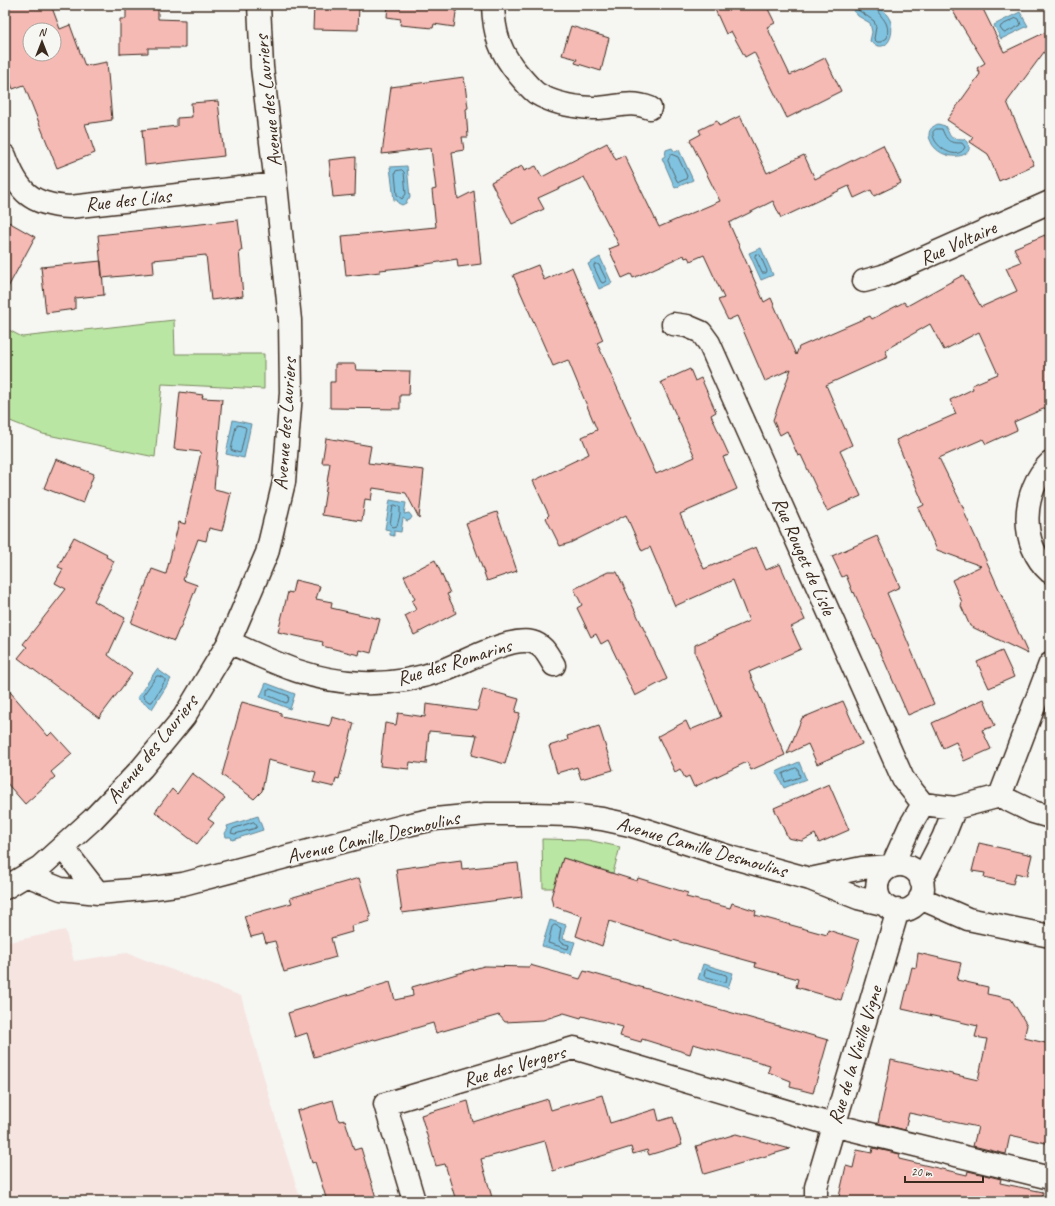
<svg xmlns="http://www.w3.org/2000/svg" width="1055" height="1206" font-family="Caveat,sans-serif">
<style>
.built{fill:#f6e4e0}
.green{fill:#bae6a3;stroke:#7a8860}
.water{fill:#80c3e1;stroke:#648693}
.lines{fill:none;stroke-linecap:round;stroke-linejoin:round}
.shore{stroke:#57676c;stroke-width:1}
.building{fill:#f6bab5;stroke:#3b2a1e;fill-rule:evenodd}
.minor-casing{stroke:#3b2a1e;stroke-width:25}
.minor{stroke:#f6f6f2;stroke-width:22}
.labels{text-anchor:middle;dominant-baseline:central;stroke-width:3.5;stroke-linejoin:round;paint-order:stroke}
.street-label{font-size:20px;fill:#3b2a1e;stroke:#f6f6f2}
</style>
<rect width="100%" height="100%" fill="#f6f6f2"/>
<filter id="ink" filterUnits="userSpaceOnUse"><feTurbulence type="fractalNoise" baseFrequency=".025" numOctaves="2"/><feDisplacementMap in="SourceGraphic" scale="8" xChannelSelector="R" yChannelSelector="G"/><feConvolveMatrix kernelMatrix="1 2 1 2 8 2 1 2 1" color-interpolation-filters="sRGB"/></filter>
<g filter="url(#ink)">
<path class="built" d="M 65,930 L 74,961 L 127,953 L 241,996 L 281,1138 L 301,1201 L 5,1201 L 5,943 Z"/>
<path class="green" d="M 174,320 L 175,354 L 264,354 L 264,389 L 162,384 L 155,457 L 43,434 L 5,419 L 5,328 L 22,337 Z
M 542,839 L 588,840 L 620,847 L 613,873 L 563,858 L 554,888 L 543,888 Z"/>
<path class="water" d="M 857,5 L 879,5 C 882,10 888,15 890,20 C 896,35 886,56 870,41 L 872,32 L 870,23 L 858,16 L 853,10 L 853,7 Z
M 1020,12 L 1028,26 L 1001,39 L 994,25 Z
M 938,124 L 945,126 C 953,139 947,138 964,139 C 983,156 945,165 932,144 C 931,141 929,139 929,135 C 929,129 933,126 938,124 Z
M 672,148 L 675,152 L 679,150 L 693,180 L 675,188 L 662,158 L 665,156 L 666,150 Z
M 407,166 L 410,198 L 408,198 L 406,203 L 402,205 L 398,203 L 397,200 L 394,200 L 390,167 Z
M 761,248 L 773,275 L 761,280 L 749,253 Z
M 600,257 L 612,283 L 599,289 L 588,264 Z
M 233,420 L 251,424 L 244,458 L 226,454 Z
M 390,500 L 406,503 L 404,514 L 409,513 L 412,517 L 410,520 L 407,521 L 403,518 L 401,532 L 394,531 L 394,536 L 390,535 L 390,530 L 385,529 Z
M 157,669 L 171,679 L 152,709 L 137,698 Z
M 266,683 L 295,694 L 290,709 L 260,697 Z
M 799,762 L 806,779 L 784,788 L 776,772 Z
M 258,816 L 263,830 L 232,840 L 231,837 L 226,837 L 225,833 L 228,829 L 227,826 Z
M 550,920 L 566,925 L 562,939 L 575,942 L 571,954 L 542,946 Z
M 703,964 L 733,973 L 728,988 L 698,979 Z"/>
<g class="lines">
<path class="shore" d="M 859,5 L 858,10 L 874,21 L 876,27 L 874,39 L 877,42 L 881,42 L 887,38 C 891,18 877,18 876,5
M 1017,18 L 1019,19 L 1021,25 L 1005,33 L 1003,32 L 1000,28 L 1001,26 Z
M 936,129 L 942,129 C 947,142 950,143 962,143 L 965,147 C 958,163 931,146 933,132 Z
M 671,154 L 678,157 L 687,176 L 686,179 L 679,182 L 677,181 L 668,161 Z
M 402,170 L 404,172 L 406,194 L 402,199 L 397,195 L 395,173 L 396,171 Z
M 756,254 L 760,255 L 767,271 L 766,273 L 762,273 L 755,257 Z
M 597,264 L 599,265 L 606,279 L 606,281 L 603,283 L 601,282 L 594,267 L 594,265 Z
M 238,425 L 245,427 L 246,428 L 241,451 L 240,453 L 233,451 L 231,450 L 236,427 Z
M 395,505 L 400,507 L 400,515 L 397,526 L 393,527 L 390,524 L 393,506 Z
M 157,676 L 159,676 L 165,679 L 165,681 L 152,702 L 149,702 L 144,698 L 143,696 Z
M 270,689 L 289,696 L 288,702 L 286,703 L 267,695 L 267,690 Z
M 796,768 L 798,769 L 800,777 L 785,782 L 783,774 Z
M 254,822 L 257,826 L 256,828 L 235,834 L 231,833 L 233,829 Z
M 555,925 L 561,928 L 559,940 L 561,943 L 569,945 L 568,949 L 548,943 L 552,927 Z
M 707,969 L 726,975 L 727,977 L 726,982 L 724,982 L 704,976 L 705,971 Z"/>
</g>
<path class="building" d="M 5,5 L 51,5 L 60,29 L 70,25 L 85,66 L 107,62 L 112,120 L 85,124 L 95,153 L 57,168 L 24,85 L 13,89 L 5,68 ZM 30,30 L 54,30 L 54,54 L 30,54 Z
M 126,5 L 158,5 L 158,19 L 185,20 L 185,48 L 148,48 L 148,53 L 120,54 L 120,19 L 126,19 Z
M 314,5 L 359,5 L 358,30 L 313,29 Z
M 388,5 L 457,5 L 454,27 L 434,24 L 433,28 L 400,25 L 401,19 L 387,17 Z
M 713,5 L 766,5 L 775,23 L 767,27 L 790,75 L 825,58 L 841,91 L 787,118 L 754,52 L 745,57 L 731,31 L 726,34 Z
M 949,5 L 981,5 L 1004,52 L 1050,30 L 1050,44 L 1007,102 L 1034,165 L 999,181 L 988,154 L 970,142 L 973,137 L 947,120 L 980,74 L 977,68 L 985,63 Z
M 571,26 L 609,38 L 601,71 L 575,63 L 577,59 L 562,55 Z
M 464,77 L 468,108 L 466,109 L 468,137 L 462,137 L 464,150 L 452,152 L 458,199 L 474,191 L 481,264 L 458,267 L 457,259 L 409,267 L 380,270 L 380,272 L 346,276 L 342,236 L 436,227 L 432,190 L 436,189 L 431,148 L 382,154 L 391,87 Z
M 218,101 L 224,156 L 145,165 L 142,130 L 177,126 L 177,118 L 192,117 L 191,103 Z
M 740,116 L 767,173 L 804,155 L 815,179 L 883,145 L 901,183 L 874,196 L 871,190 L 854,198 L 849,186 L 781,218 L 773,201 L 729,223 L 764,302 L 771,298 L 796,355 L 799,347 L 870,316 L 872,319 L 904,302 L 907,306 L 963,275 L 981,307 L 1017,291 L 1006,268 L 1021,262 L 1014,248 L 1045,235 L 1050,247 L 1050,406 L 1014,422 L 1017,430 L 986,444 L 983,439 L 939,458 L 965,511 L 964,512 L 990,569 L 1028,654 L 970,626 L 961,606 L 962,602 L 952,580 L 981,566 L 937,550 L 918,508 L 924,505 L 896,440 L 956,414 L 950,400 L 973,389 L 972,385 L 998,374 L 979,332 L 944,350 L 930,324 L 885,350 L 888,357 L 826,385 L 852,445 L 840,451 L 861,496 L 827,511 L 801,455 L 798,456 L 787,431 L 780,435 L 773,420 L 791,369 L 765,381 L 737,316 L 728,320 L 718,300 L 724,298 L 704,255 L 690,261 L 688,257 L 685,258 L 684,255 L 633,278 L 631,274 L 622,278 L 609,249 L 619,245 L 584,177 L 538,198 L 544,209 L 512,224 L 491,182 L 522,166 L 524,171 L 536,166 L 542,177 L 607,143 L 616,160 L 624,155 L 659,227 L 720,201 L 690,140 L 701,134 L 699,130 L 717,121 L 719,126 Z
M 356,157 L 355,195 L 333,197 L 329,160 Z
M 5,220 L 35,237 L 5,293 Z
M 238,220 L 242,251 L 239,251 L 243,296 L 211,300 L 206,255 L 153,260 L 154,273 L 102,278 L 98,235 Z
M 101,261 L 104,295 L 75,298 L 75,309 L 46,313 L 41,267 Z
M 538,265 L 544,280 L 572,267 L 603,340 L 597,343 L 656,474 L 695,457 L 661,382 L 690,369 L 695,381 L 701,378 L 716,412 L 711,415 L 729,455 L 723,457 L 737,489 L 680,514 L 704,569 L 756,547 L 766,570 L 780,564 L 797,603 L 797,602 L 805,620 L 791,627 L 801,649 L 749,672 L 785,755 L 751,770 L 747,762 L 694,787 L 689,776 L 685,778 L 680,769 L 675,772 L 658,736 L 686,721 L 690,730 L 721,717 L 695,653 L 695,645 L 749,621 L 733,580 L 675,606 L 650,547 L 642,551 L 626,515 L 570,543 L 560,546 L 546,518 L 549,515 L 533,481 L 589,454 L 582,437 L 597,430 L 568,360 L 553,366 L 513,275 Z
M 335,364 L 355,364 L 356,370 L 410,371 L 409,395 L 400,395 L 400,409 L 330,408 L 330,382 L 335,382 Z
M 180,392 L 203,395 L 202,398 L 222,399 L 214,489 L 231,493 L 222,531 L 209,528 L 206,541 L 198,539 L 183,580 L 197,585 L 180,629 L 179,629 L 174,641 L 131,623 L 152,569 L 166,574 L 179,522 L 185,524 L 201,452 L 174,449 Z
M 326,438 L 371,446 L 368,463 L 424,470 L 419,518 L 406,493 L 373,488 L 371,500 L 365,499 L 362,521 L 322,515 L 330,463 L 322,463 Z
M 56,459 L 94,474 L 83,503 L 44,488 Z
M 497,512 L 517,571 L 487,581 L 466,523 Z
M 877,536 L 900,587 L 887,593 L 934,704 L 908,715 L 854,592 L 853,593 L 846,575 L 842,577 L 832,556 Z
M 74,537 L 107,554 L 106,557 L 114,561 L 94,601 L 125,618 L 108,655 L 132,674 L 99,718 L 18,658 L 27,647 L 23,644 L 66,589 L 55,583 L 63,569 L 58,567 Z
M 435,560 L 450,593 L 447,594 L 456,613 L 414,635 L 405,616 L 416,610 L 412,601 L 415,599 L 404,576 Z
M 608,572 L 617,572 L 667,679 L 635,696 L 608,640 L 601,644 L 596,634 L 591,637 L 577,608 L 582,605 L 574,589 Z
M 295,580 L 320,586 L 316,599 L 332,602 L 331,608 L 380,619 L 371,653 L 360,650 L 359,655 L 322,646 L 323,642 L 278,632 L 288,592 L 292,593 Z
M 1002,651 L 1014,677 L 989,688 L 977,662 Z
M 5,686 L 48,736 L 52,732 L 72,754 L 51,772 L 55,777 L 25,804 L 5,781 Z
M 483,689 L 519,699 L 515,712 L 520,713 L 505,764 L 472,755 L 477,735 L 429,731 L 426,764 L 410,762 L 409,769 L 380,766 L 385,723 L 396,725 L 398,713 L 425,717 L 426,704 L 477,711 Z
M 984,699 L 995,726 L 982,730 L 991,749 L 964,761 L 956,742 L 943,748 L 932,723 Z
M 843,701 L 862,744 L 817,764 L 808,744 L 787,754 L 802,718 Z
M 242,702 L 281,713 L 281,716 L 330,726 L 332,717 L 354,723 L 339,779 L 336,778 L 334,787 L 313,782 L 316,772 L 268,760 L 262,791 L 254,799 L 222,775 Z
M 599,726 L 613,770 L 581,779 L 577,767 L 557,773 L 549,746 L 568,740 L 567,736 Z
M 192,773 L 225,798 L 208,819 L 214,823 L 197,844 L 155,812 L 172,789 L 177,794 Z
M 829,784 L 849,830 L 819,843 L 815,834 L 802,841 L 788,838 L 774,808 Z
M 979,843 L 1032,855 L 1027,876 L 1016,873 L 1013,884 L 984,877 L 985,873 L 972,871 Z
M 563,858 L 637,881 L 638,878 L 688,893 L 686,897 L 730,908 L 732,903 L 756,911 L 755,915 L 827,935 L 828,930 L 859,940 L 841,1000 L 796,987 L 798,979 L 755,967 L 756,963 L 673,940 L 673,941 L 609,921 L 602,946 L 576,936 L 582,916 L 553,906 L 551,897 Z
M 461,860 L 462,869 L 518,863 L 522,897 L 402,913 L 396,869 Z
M 359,878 L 371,917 L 369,917 L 370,921 L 351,926 L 352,932 L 331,938 L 336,957 L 284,972 L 275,941 L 266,943 L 263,934 L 251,937 L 244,916 L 292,903 L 290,898 Z
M 918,953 L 961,963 L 957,980 L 988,987 L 987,994 L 1011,999 L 1027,1025 L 1024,1038 L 1050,1044 L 1050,1144 L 1010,1135 L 1006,1154 L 973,1146 L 978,1127 L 909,1113 L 905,1130 L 878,1123 L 891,1060 L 978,1080 L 987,1039 L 975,1037 L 978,1026 L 902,1009 L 912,967 L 916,968 Z
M 530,965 L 580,979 L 584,971 L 828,1040 L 813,1093 L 790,1087 L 791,1081 L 768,1072 L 770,1065 L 693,1044 L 690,1054 L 642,1039 L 641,1042 L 620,1036 L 623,1027 L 582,1016 L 581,1018 L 564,1013 L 543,1020 L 505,1022 L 499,1015 L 436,1033 L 433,1023 L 375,1040 L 374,1039 L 314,1057 L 307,1033 L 295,1037 L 288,1013 L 390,982 L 395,1000 L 413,996 L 412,987 L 484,966 L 529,967 Z
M 602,1095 L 610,1123 L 656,1109 L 659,1121 L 673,1117 L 682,1145 L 649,1155 L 647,1150 L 633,1154 L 631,1147 L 553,1171 L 545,1141 L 481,1159 L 493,1201 L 456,1201 L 445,1164 L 436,1166 L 421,1115 L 468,1101 L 473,1122 L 548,1099 L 551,1110 Z
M 333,1100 L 339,1121 L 345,1120 L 354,1150 L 361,1148 L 377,1201 L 327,1201 L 315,1162 L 312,1163 L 297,1111 Z
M 736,1134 L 790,1149 L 704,1174 L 696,1146 Z
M 873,1148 L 900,1154 L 899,1159 L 967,1175 L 968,1171 L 1001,1179 L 1000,1183 L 1043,1192 L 1042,1201 L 838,1201 L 846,1166 L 853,1168 L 857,1150 L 872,1153 Z"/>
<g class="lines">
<g class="minor-casing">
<path id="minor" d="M 493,5 C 494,34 500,53 519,75 C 524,81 530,88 536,93 C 552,103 574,107 592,108 C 613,109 628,99 650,108
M 5,156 C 18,192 31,205 70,207 L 276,184
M 864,281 L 883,276 L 1050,202
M 673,324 L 687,326 L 701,332 L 709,343 L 903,779 L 923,804
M 1050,463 C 1021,491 1019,545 1050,572
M 229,642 C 275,663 311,681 362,683 C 390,684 418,679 443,670 C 465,662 510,636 532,642 C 544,645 548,656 554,665
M 1000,796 L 1033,812 L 1050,817
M 923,804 L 955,808 L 1000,796 L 1050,664
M 64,845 L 70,857 L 98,893
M877 888a23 23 0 1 1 46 0a23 23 0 1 1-46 0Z
M 26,875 L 61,889 L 98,893 L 154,888 L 183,884 L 407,825 L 435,819 L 486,814 L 533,814 L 571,815 L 602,819 L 630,825 L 730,857 L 810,879 L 858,898 L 883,904
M 810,879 L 862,868 L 892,866 L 910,826 L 923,804
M 921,881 L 943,838 L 955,808
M 5,888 L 40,867 L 93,819 L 142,768 L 184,717 L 229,642 L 267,553 L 284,482 L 291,393 L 290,320 L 276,184 L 262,67 L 259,5
M 920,898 L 968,919 L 1050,936
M 414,1201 L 385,1104 L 574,1048 L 833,1125 L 1050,1178
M 816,1201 L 816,1187 L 898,910"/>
</g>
<use href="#minor" class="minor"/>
</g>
</g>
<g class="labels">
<g class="street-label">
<text transform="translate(268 101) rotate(-96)">Avenue des Lauriers</text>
<text transform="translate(128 200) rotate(-6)">Rue des Lilas</text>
<text transform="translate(958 243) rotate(-24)">Rue Voltaire</text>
<text transform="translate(285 424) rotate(-86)">Avenue des Lauriers</text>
<text transform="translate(804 556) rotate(66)">Rue Rouget de Lisle</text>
<text transform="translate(454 662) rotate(-17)">Rue des Romarins</text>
<text transform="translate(152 749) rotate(-51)">Avenue des Lauriers</text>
<text transform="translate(373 837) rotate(-13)">Avenue Camille Desmoulins</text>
<text transform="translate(702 847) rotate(16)">Avenue Camille Desmoulins</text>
<text transform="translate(855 1055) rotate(-73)">Rue de la Vieille Vigne</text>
<text transform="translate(514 1066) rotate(-16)">Rue des Vergers</text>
</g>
</g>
<rect width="1055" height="1206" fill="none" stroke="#f6f6f2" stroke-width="20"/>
<rect x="10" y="10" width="1035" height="1186" fill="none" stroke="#3b2a1e" stroke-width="1.5" filter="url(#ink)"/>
<g transform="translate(42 42)"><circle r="19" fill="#f6f6f2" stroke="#aba49d"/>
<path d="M0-3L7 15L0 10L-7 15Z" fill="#3b2a1e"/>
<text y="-6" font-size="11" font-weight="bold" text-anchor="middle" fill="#3b2a1e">N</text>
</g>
<path d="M905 1176v6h78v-6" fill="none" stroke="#3b2a1e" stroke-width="2"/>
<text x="911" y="1176" font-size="12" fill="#3b2a1e" stroke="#f6f6f2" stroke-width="3" paint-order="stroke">20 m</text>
</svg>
